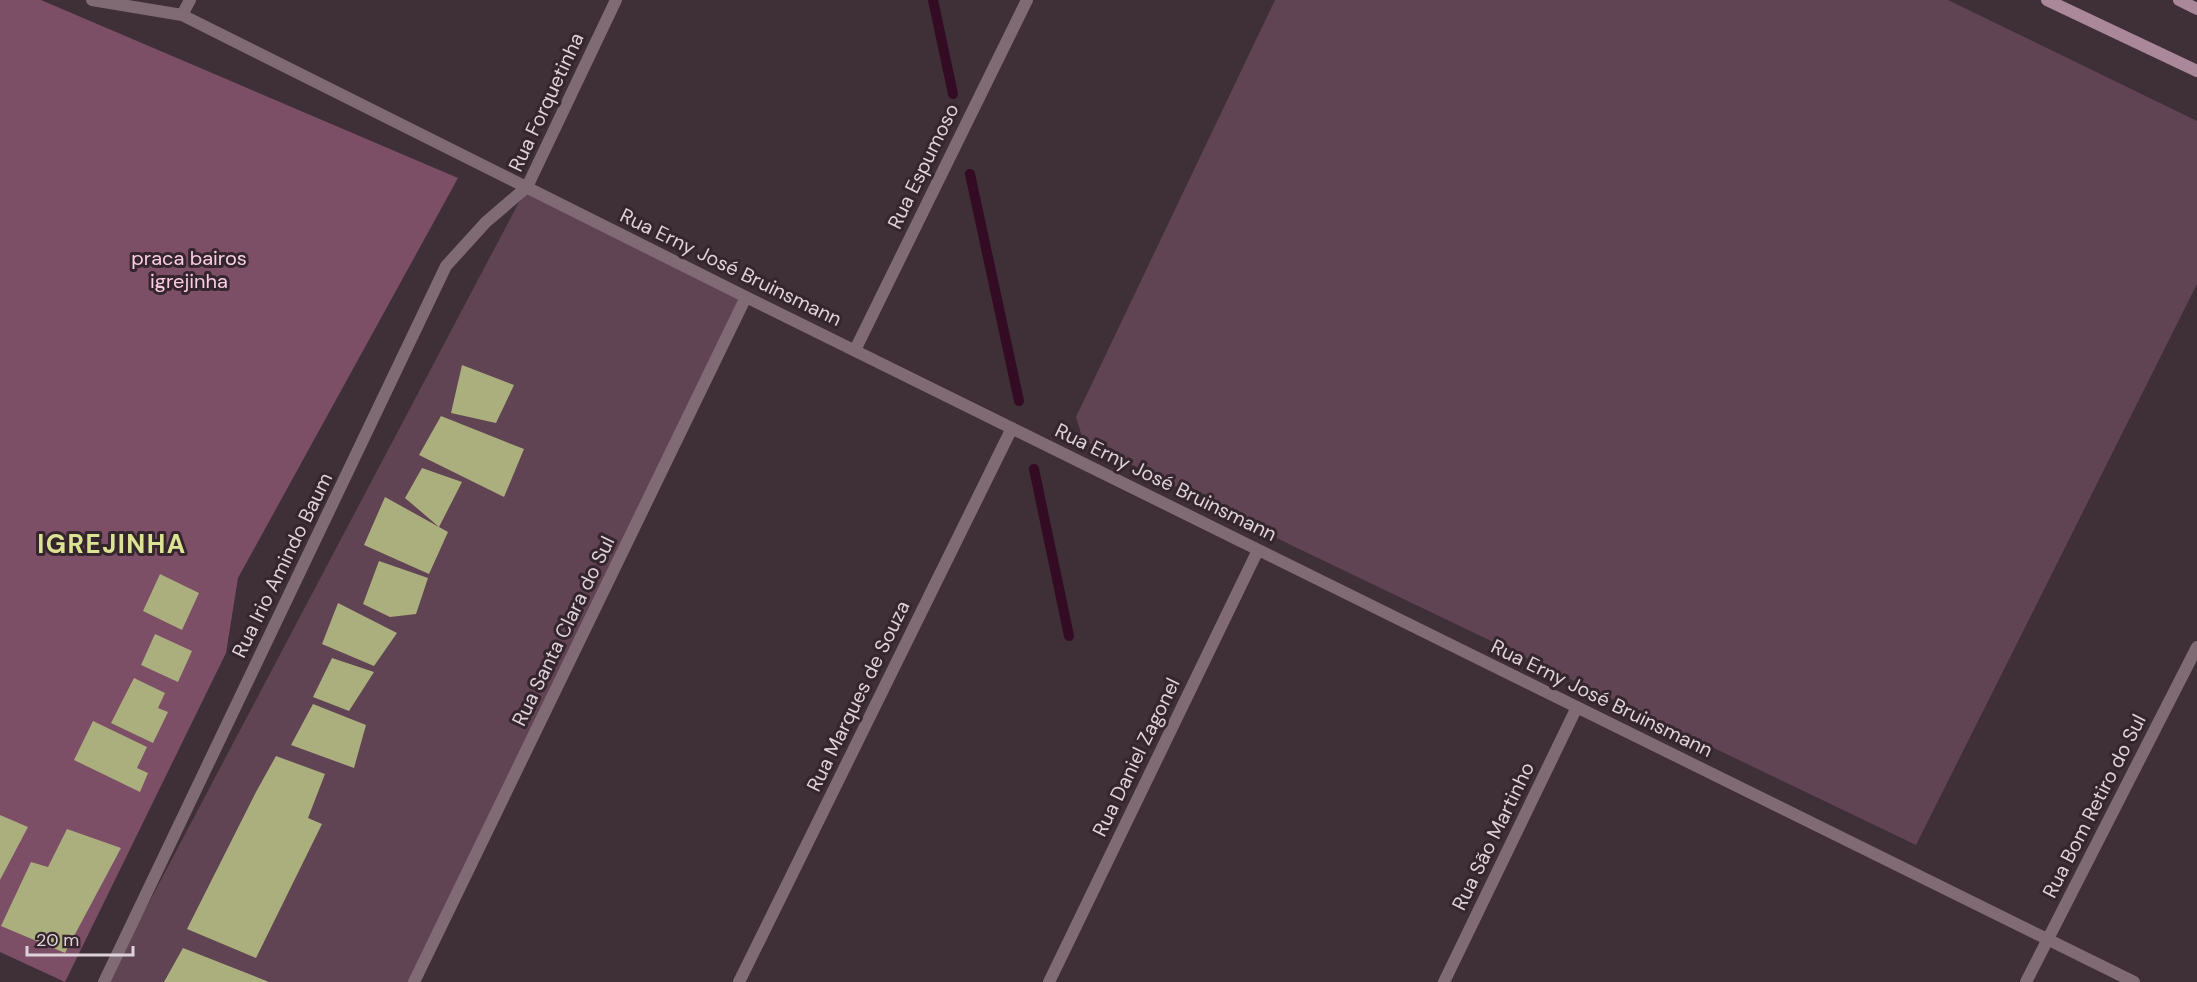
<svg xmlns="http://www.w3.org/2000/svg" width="2197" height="982" font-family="'DM Sans',sans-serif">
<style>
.green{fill:#614453}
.forest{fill:#7c4f67}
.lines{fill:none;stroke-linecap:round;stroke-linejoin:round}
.stream{stroke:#330c23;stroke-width:10}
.building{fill:#abaf7d}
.minor{stroke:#806b75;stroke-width:12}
.tertiary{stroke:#806b75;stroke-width:12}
.secondary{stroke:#a89;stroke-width:12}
.labels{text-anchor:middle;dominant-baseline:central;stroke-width:6;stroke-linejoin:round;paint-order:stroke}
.street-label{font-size:20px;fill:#ddd2d7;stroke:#35252d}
.park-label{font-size:20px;fill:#fbcde4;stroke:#35252d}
.district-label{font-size:26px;font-weight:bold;letter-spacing:1.5px;fill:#dde394;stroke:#35252d}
</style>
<rect width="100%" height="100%" fill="#3f2f37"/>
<path class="green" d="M 1275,0 L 1948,0 L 2197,121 L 2197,284 L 1916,845 L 1293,546 L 1083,440 L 1076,417 Z
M 527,187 L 746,297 L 414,982 L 107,982 Z"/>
<path class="forest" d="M 0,0 L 41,0 L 458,178 L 238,578 L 226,653 L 65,982 L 0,952 Z"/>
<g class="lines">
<path class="stream" d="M 933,0 L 953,94
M 970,174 L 1019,401
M 1034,469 L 1069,636"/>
</g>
<path class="building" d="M 462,365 L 514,385 L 496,423 L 451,413 Z
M 441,416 L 524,449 L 504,497 L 419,455 Z
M 422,468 L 462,482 L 439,527 L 448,532 L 429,574 L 364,545 L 385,497 L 439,527 L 405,498 Z
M 379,561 L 428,578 L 416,614 L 390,617 L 363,604 Z
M 160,574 L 199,593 L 182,630 L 143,611 Z
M 338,603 L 397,633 L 374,666 L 322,644 Z
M 155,634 L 192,651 L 178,682 L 141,665 Z
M 332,658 L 374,672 L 349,711 L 313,697 Z
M 134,678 L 165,693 L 158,708 L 168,712 L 153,743 L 111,723 Z
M 313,704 L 366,725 L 354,768 L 291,745 Z
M 93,721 L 147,747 L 137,768 L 148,773 L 140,792 L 74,760 Z
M 276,756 L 325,774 L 308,818 L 322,824 L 256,958 L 187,929 L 256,792 Z
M 0,815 L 28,827 L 0,880 Z
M 67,829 L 121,848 L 65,953 L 1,926 L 31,862 L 48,867 Z
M 183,948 L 269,982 L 164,982 Z"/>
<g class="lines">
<path class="minor" d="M 92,0 L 182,15 L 746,297 L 2134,982
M 182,15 L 190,0
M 855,350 L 1027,0
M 104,982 L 446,266 L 486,222 L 527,187 L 616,0
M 414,982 L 746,297
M 739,982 L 1012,428
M 1049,982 L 1258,550
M 1444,982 L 1577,707"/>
<path class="tertiary" d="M 2026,982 L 2197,647"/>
<path class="secondary" d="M 2047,0 L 2197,71
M 2179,0 L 2197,9"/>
</g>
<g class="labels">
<g class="street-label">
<text transform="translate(546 102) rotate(-65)">Rua Forquetinha</text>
<text transform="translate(923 166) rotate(-64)">Rua Espumoso</text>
<text transform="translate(731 267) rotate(26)">Rua Erny José Bruinsmann</text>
<text transform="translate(1166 482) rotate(26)">Rua Erny José Bruinsmann</text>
<text transform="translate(282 565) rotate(-64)">Rua Irio Amindo Baum</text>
<text transform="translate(563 631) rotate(-64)">Rua Santa Clara do Sul</text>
<text transform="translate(858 696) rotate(-64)">Rua Marques de Souza</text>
<text transform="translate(1602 698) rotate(26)">Rua Erny José Bruinsmann</text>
<text transform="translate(1136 757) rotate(-64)">Rua Daniel Zagonel</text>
<text transform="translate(2094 806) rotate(-63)">Rua Bom Retiro do Sul</text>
<text transform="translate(1493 836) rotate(-64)">Rua São Martinho</text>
</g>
<g class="park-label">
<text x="189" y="258">praca bairos<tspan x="189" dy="23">igrejinha</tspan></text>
</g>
<g class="district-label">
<text x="112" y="544">IGREJINHA</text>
</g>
</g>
<path d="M27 946v9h106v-9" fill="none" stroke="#ddd2d7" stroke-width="3"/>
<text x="36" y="946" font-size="18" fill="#ddd2d7" stroke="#35252d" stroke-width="4.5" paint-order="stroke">20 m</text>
</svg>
